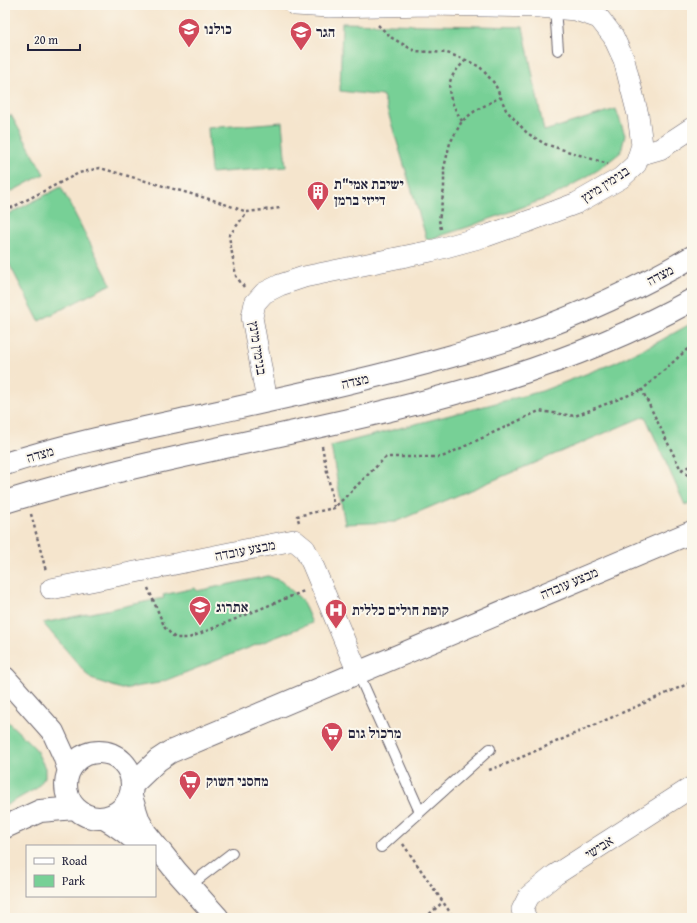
<svg xmlns="http://www.w3.org/2000/svg" width="697" height="923" font-family="'Gentium Book Plus','Frank Ruhl Libre',serif">
<style>
.green{fill:#77d096;stroke:#4c7968}
.lines{fill:none;stroke-linecap:round;stroke-linejoin:round}
.service-casing{stroke:#6c666e;stroke-width:12}
.minor-casing{stroke:#6c666e;stroke-width:22}
.tertiary-casing{stroke:#6c666e;stroke-width:24}
.secondary-casing{stroke:#6c666e;stroke-width:24}
.path{stroke:#6c666e;stroke-width:2.5;stroke-dasharray:3 3;stroke-linecap:butt}
.service{stroke:#fff;stroke-width:10}
.minor{stroke:#fff;stroke-width:21}
.tertiary{stroke:#fff;stroke-width:22}
.secondary{stroke:#fff;stroke-width:22}
.labels{text-anchor:middle;dominant-baseline:central;stroke-width:4;stroke-linejoin:round;paint-order:stroke}
.poi-label{font-size:14px;font-weight:bold;fill:#22223b;stroke:#fbf7ec;text-anchor:start}
.street-label{font-size:14px;fill:#22223b;stroke:#fbf7ec}
</style>
<rect width="100%" height="100%" fill="#fbf7ec"/>
<filter id="ink" filterUnits="userSpaceOnUse"><feTurbulence type="fractalNoise" baseFrequency=".025" numOctaves="2"/><feDisplacementMap in="SourceGraphic" scale="8" xChannelSelector="R" yChannelSelector="G"/><feConvolveMatrix kernelMatrix="1 2 1 2 8 2 1 2 1" color-interpolation-filters="sRGB"/></filter>
<filter id="wash" filterUnits="userSpaceOnUse"><feTurbulence type="fractalNoise" baseFrequency=".012" numOctaves="4" result="noise"/><feDisplacementMap in="SourceGraphic" scale="16" xChannelSelector="R" yChannelSelector="G"/><feGaussianBlur stdDeviation="0.9" result="paint"/><feColorMatrix in="noise" values="0 0 0 0 0 0 0 0 0 0 0 0 0 0 0 0 0 1.4 0 .05"/><feComposite in="paint" operator="in"/></filter>
<g filter="url(#wash)">
<rect width="100%" height="100%" fill="#f5e5cd"/>
<path class="green" d="M 342,23 L 523,27 L 544,131 L 616,109 L 625,135 L 621,152 L 598,170 L 553,196 L 468,227 L 427,240 L 383,96 L 340,91 Z
M 11,115 L 44,174 L 5,195 L 5,118 Z
M 282,122 L 286,167 L 211,173 L 208,128 Z
M 61,187 L 111,284 L 39,321 L 5,256 L 5,216 Z
M 692,323 L 692,502 L 685,505 L 645,416 L 395,522 L 345,524 L 331,446 L 542,391 L 614,363 L 658,342 Z
M 268,576 L 281,581 L 302,600 L 312,623 L 159,683 L 122,689 L 91,679 L 43,623 L 164,598 L 163,595 L 195,588 L 197,591 Z
M 5,719 L 35,748 L 45,768 L 45,777 L 37,788 L 5,806 Z"/>
</g>
<g filter="url(#ink)">
<g class="lines">
<g class="service-casing">
<path id="service" d="M 555,8 L 558,50
M 358,673 L 420,812
M 381,847 L 490,749
M 189,886 L 232,853"/>
</g>
<g class="minor-casing">
<path id="minor" d="M 639,155 L 660,149 L 692,128
M 267,401 L 252,317 L 255,303 L 264,293 L 280,285 L 304,277 L 431,251 L 486,236 L 532,220 L 577,203 L 621,178 L 636,164 L 642,145 L 638,115 L 624,60 L 613,36 L 599,18 L 576,10 L 539,7 L 430,5 L 329,7 L 295,5
M 51,589 L 294,540 L 305,549 L 312,563 L 358,673
M 526,918 L 522,910 L 529,896 L 555,875 L 692,787"/>
</g>
<g class="tertiary-casing">
<path id="tertiary" d="M 5,678 L 53,732 L 64,756 L 69,771
M66 785a33 33 0 1 1 66 0a33 33 0 1 1-66 0Z
M 133,784 L 158,760 L 170,752 L 692,532
M 131,797 L 139,821 L 145,832 L 176,871 L 218,918
M 104,818 C 118,826 129,834 141,846
M 5,827 L 40,811 L 75,808"/>
</g>
<g class="secondary-casing">
<path id="secondary" d="M 5,464 C 67,444 131,431 195,417 C 281,398 367,380 452,356 C 477,349 503,342 528,333 C 585,313 640,287 692,257
M 5,502 C 233,431 479,418 692,300"/>
</g>
<path class="path" d="M 378,25 L 392,38 L 415,51 L 447,53 L 466,60 L 480,67 L 495,84 L 506,110 L 527,133 L 545,144 L 608,164
M 462,121 C 455,109 444,92 452,77 C 455,71 461,65 466,60
M 5,211 L 79,173 L 100,168 L 216,201 L 247,212 L 280,208
M 441,229 L 439,220 L 444,189 L 444,168 L 450,143 L 462,121 L 475,111 L 500,97
M 244,287 L 236,276 L 229,236 L 247,212
M 692,345 L 642,390 L 681,470 L 692,478
M 322,446 L 334,507
M 681,470 L 692,465
M 31,514 L 46,571
M 299,522 L 297,516 L 334,508 L 386,457 L 442,457 L 539,411 L 575,416 L 642,390
M 148,588 L 165,628 L 175,638 L 189,638 L 304,591
M 489,770 L 506,764 L 692,682
M 403,844 L 454,918
M 425,918 L 443,902"/>
<use href="#service" class="service"/>
<use href="#minor" class="minor"/>
<use href="#tertiary" class="tertiary"/>
<use href="#secondary" class="secondary"/>
</g>
</g>
<defs>
<g id="school-pin" transform="scale(1.15)"><path d="M0 17L-7.5 6A9.5 9.5 0 1 1 7.5 6Z" fill="#d1495b" stroke="#fbf7ec"/><path d="M0-5L7-2L0 1L-7-2ZM-4 1L0 2.5L4 1V4Q0 6-4 4Z" fill="#fff"/></g>
<g id="building-pin" transform="scale(1.15)"><path d="M0 17L-7.5 6A9.5 9.5 0 1 1 7.5 6Z" fill="#d1495b" stroke="#fbf7ec"/><path d="M-4-6H4V6H1V3H-1V6H-4ZM-2.5-4.3h1.7v1.8h-1.7ZM.8-4.3h1.7v1.8H.8ZM-2.5-1h1.7V.8h-1.7ZM.8-1h1.7V.8H.8Z" fill="#fff"/></g>
<g id="hospital-pin" transform="scale(1.15)"><path d="M0 17L-7.5 6A9.5 9.5 0 1 1 7.5 6Z" fill="#d1495b" stroke="#fbf7ec"/><path d="M-5-5h3v3.5h4V-5h3V5h-3V1.5h-4V5h-3Z" fill="#fff"/></g>
<g id="supermarket-pin" transform="scale(1.15)"><path d="M0 17L-7.5 6A9.5 9.5 0 1 1 7.5 6Z" fill="#d1495b" stroke="#fbf7ec"/><path d="M-6-5.5h2.5l.6 2H6L4.5 2H-2.5L-4.4-4H-6ZM-1.5 3.2a1.3 1.3 0 1 0 .1 0ZM3 3.2a1.3 1.3 0 1 0 .1 0Z" fill="#fff"/></g>
</defs>
<g fill-rule="evenodd">
<use href="#school-pin" x="189" y="29"/>
<use href="#school-pin" x="301" y="32"/>
<use href="#building-pin" x="318" y="192"/>
<use href="#school-pin" x="200" y="607"/>
<use href="#hospital-pin" x="336" y="610"/>
<use href="#supermarket-pin" x="332" y="733"/>
<use href="#supermarket-pin" x="190" y="781"/>
</g>
<g class="labels">
<g class="poi-label">
<text x="204" y="29">כולנו</text>
<text x="316" y="32">הגר</text>
<text x="334" y="184">ישיבת אמי"ת<tspan x="334" dy="16">דייזי ברמן</tspan></text>
<text x="216" y="607">אתרוג</text>
<text x="352" y="610">קופת חולים כללית</text>
<text x="348" y="733">מרכול גום</text>
<text x="206" y="781">מחסני השוק</text>
</g>
<g class="street-label">
<text transform="translate(605 184) rotate(-33)">בנימין מינץ</text>
<text transform="translate(660 275) rotate(-28)">מצדה</text>
<text transform="translate(258 348) rotate(81)">בנימין מינץ</text>
<text transform="translate(355 381) rotate(-13)">מצדה</text>
<text transform="translate(40 454) rotate(-16)">מצדה</text>
<text transform="translate(245 550) rotate(-11)">מבצע עובדה</text>
<text transform="translate(569 583) rotate(-23)">מבצע עובדה</text>
<text transform="translate(599 847) rotate(-33)">אבישי</text>
</g>
</g>
<rect width="697" height="923" fill="none" stroke="#fbf7ec" stroke-width="20"/>
<rect x="26" y="845" width="130" height="52" fill="#fbf7ec" stroke="#a4a2a5"/>
<rect x="34" y="858" width="20" height="6" fill="#ffffff" stroke="#a4a2a5"/>
<text x="62" y="865" font-size="12" fill="#22223b">Road</text>
<rect x="34" y="875" width="20" height="12" fill="#77d096" stroke="#a4a2a5"/>
<text x="62" y="885" font-size="12" fill="#22223b">Park</text>
<path d="M28 44v6h52v-6" fill="none" stroke="#22223b" stroke-width="2"/>
<text x="34" y="44" font-size="12" fill="#22223b" stroke="#fbf7ec" stroke-width="3" paint-order="stroke">20 m</text>
</svg>
